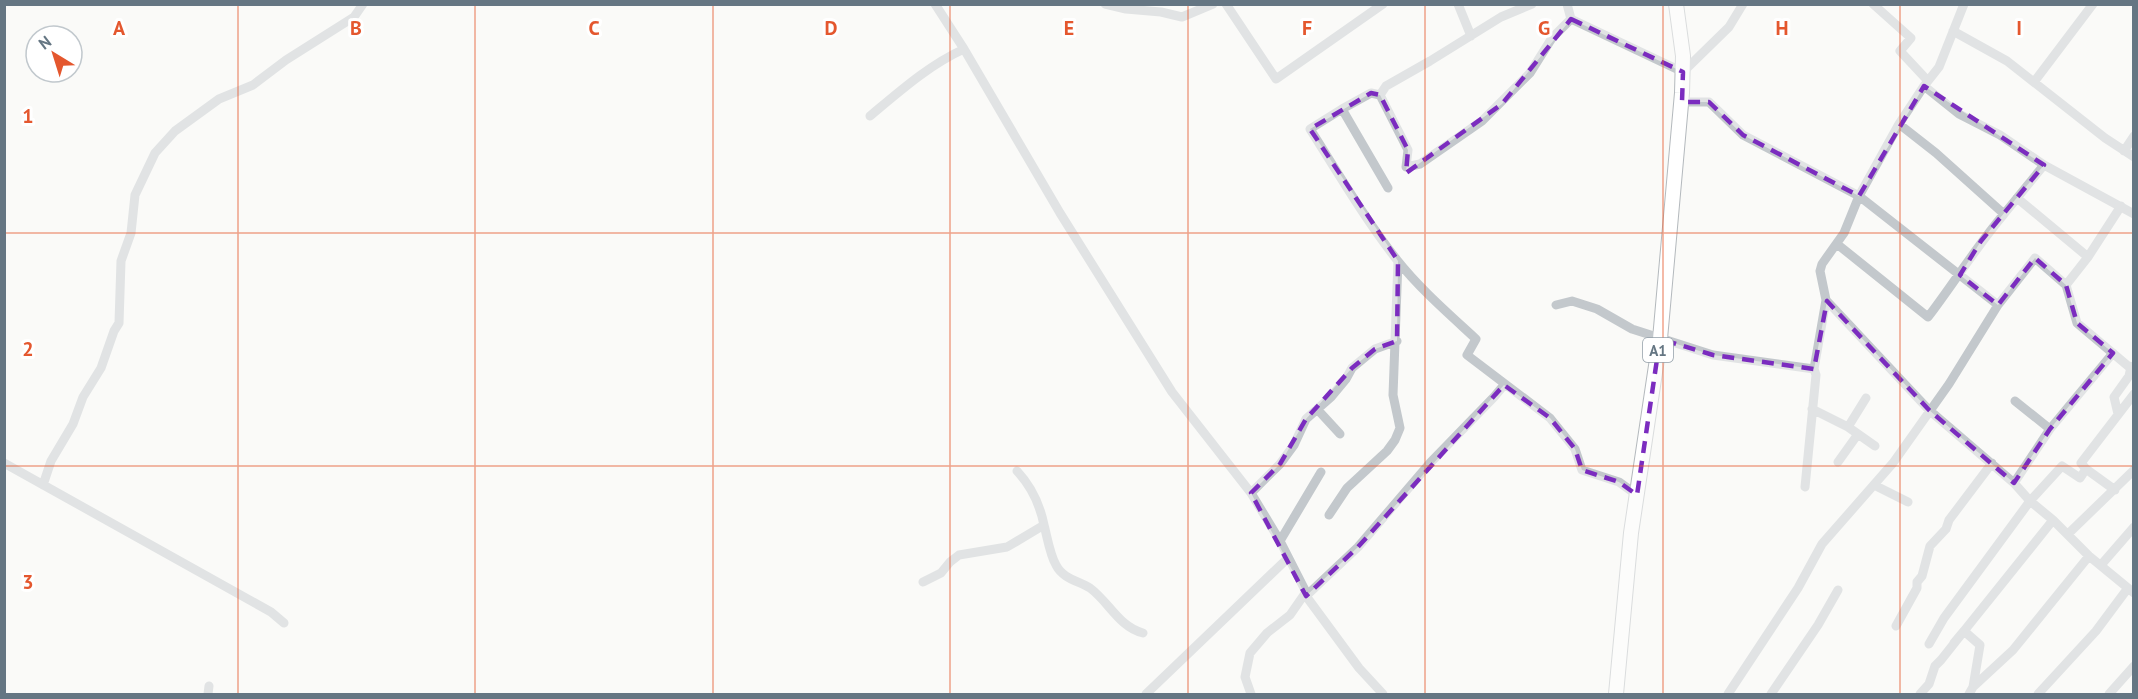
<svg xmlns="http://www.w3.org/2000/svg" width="2138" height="699" font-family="'PT Sans',sans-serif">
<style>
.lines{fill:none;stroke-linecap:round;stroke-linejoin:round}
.highway-casing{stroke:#b4b9bd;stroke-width:16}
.minor{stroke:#c3c8cc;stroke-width:9}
.highway{stroke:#fff;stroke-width:14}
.marked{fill:none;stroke:#7b2cbf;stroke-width:4.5;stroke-dasharray:12 8;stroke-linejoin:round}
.grid{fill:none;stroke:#e4572e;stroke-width:1.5;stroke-opacity:0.55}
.labels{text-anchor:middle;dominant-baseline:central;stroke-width:6;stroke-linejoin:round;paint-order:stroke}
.shield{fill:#fff;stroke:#939fa8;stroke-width:1.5}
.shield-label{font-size:15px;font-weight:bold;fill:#657683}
.grid-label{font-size:20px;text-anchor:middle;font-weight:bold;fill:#e4572e;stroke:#fff;stroke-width:6;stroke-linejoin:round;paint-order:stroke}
</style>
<rect width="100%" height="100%" fill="#fafaf8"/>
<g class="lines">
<g class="highway-casing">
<path id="highway" d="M 1616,694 L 1631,533 L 1660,339 L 1682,93 L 1683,56 L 1676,4"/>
</g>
<path class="minor" d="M 935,4 L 964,49 L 1060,213 L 1172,392 L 1251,493 L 1280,541 L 1306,592 L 1306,596 L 1359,668 L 1383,694
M 1105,4 L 1126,9 L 1161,12 L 1182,17 L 1213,4
M 1226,4 L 1276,79 L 1383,4
M 1458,4 L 1471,36
M 1532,4 L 1501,17 L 1430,61 L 1386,86 L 1380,95 L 1408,150 L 1406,167 L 1420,164 L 1482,121 L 1530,73 L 1552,38 L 1571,19 L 1683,72 L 1729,27 L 1743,4
M 1567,4 L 1571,19
M 1873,4 L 1911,38 L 1900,51 L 1928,81
M 1953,31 L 2007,61 L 2105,138 L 2134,157
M 2034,82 L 2093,4
M 1924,86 L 1959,114 L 2000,135 L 2044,165 L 2134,214
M 1380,95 L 1371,93 L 1342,109 L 1388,188
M 1681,102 L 1709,102 L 1743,135 L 1859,196 L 1998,305
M 1342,109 L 1310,129 C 1338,173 1365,219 1397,260 C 1420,289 1449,314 1476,339 L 1467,355 L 1550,418 L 1575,449 L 1582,470 L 1619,482 L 1637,495
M 870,116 C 900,91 929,65 964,49
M 1899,124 L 1936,153 L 2004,214 L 2044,165
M 2124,151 L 2134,136
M 2017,198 L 2088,257 L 2121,206
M 1837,244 L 1928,317 C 1954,283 1976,247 2004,214
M 2066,285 L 2088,257
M 1826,300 L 1929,410 L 2014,483 L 2030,501 L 2053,520 L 2089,556 L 2134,593
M 1556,305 L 1572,301 L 1597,309 L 1632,329 L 1713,355 L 1814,369
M 2015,401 L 2050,429
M 1317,409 L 1340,434
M 1812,409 L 1848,427 L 1875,446
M 2118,414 L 2114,397 L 2129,376 L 2131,367
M 1848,427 L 1866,398
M 1838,462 L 1858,434
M 4,463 L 271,612 L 284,623
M 2086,469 L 2115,490
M 2014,483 L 2050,429 L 2113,353
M 43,485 L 51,461 L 73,424 L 83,397 L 101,368 L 114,331 L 119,323 L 121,261 L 131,233 L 135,195 L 155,153 L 175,131 L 219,99 L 253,85 L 286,60 L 354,17 L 363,4
M 1874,485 L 1908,502
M 1805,487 L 1816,375 L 1814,369 L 1826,300 L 1820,271 L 1822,264 L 1844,233 L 1859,196 L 1899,124 L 1924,86 L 1939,67 L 1964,4
M 1251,493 L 1280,464 L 1294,445 L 1306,419 L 1331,397 L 1346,379 L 1352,368 L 1375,349 L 1397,341
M 1329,515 L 1347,488 L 1387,451 L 1395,440 L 1400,428 L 1393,395 L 1398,261
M 1044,525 C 1047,536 1050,555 1056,565 C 1063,579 1079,581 1090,588 C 1109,602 1119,627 1143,633
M 2068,534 L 2134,470
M 1280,541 L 1321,472
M 2101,565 L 2134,527
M 923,582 L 941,573 L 950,562 L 959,555 L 1007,547 L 1044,525 C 1040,505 1031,486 1017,471
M 1306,596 L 1358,547 L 1430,463 L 1494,397 L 1504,385
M 1896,626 L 1917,588 L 1917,582 L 1922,576 L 1930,546 L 1946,529 L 1949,520 L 1992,463
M 1929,644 L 1944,618 L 2030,501 L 2062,466 L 2080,478 L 2086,469 L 2081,463 L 2134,394
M 1973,687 L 1980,645 L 1964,631 L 2053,520
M 208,694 L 209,686
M 1146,694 L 1288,558
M 1251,694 L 1245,677 L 1250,653 L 1267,633 L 1290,615 L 1306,592
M 1728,694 L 1798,588 L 1822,544 L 1893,463 L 1949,384 L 1998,305 L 2035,258 L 2066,285 L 2077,323 L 2128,366 L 2134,367
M 1771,694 L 1818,625 L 1838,590
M 1920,694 L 1929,684 L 1935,666 L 1941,660 L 1964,631 L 1954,643
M 1969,694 L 1973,687 L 2013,650 L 2089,556
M 2038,694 L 2096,631 L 2128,588
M 2109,694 L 2134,666"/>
<use href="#highway" class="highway"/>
</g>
<path d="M0 0H2138V699H0ZM 1571,19 L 1683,72 L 1682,102 L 1709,102 L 1743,135 L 1859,196 L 1924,86 L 2044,165 L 1981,241 L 1960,275 L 1998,305 L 2035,258 L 2066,285 L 2077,323 L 2113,353 L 2050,429 L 2014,483 L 1929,410 L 1827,301 L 1814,369 L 1713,355 L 1660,339 L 1637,495 L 1619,482 L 1582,470 L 1575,449 L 1550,418 L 1504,385 L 1358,547 L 1306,596 L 1251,493 L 1280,464 L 1306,419 L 1352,368 L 1375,349 L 1397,341 L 1398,261 L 1310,129 L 1371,93 L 1380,95 L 1408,150 L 1406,173 L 1502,104 Z" fill="#fafaf8" fill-opacity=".55" fill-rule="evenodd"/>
<path class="marked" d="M 1571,19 L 1683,72 L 1682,102 L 1709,102 L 1743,135 L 1859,196 L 1924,86 L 2044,165 L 1981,241 L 1960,275 L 1998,305 L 2035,258 L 2066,285 L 2077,323 L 2113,353 L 2050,429 L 2014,483 L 1929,410 L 1827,301 L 1814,369 L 1713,355 L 1660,339 L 1637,495 L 1619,482 L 1582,470 L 1575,449 L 1550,418 L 1504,385 L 1358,547 L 1306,596 L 1251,493 L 1280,464 L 1306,419 L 1352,368 L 1375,349 L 1397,341 L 1398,261 L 1310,129 L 1371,93 L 1380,95 L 1408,150 L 1406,173 L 1502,104 Z"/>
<path class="grid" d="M 238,4 L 238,694M 475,4 L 475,694M 713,4 L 713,694M 950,4 L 950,694M 1188,4 L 1188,694M 1425,4 L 1425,694M 1663,4 L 1663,694M 1900,4 L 1900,694M 4,233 L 2134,233M 4,466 L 2134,466"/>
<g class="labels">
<rect class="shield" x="1643" y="338" width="30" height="24" rx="4.5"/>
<g class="shield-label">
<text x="1658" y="350">A1</text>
</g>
</g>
<g class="grid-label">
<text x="119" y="35">A</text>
<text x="356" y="35">B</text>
<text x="594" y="35">C</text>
<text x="831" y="35">D</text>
<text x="1069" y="35">E</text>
<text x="1307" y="35">F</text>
<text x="1544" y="35">G</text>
<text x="1782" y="35">H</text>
<text x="2019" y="35">I</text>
<text x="28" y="123">1</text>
<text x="28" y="356">2</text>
<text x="28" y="589">3</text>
</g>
<rect width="2138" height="699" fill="none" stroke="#657683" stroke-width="12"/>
<g transform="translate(54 54) rotate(322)"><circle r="28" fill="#ffffff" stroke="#c1c8cd" stroke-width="1.5"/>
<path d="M0-4.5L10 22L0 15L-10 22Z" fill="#e4572e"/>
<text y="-9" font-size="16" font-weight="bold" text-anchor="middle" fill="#657683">N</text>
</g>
</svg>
